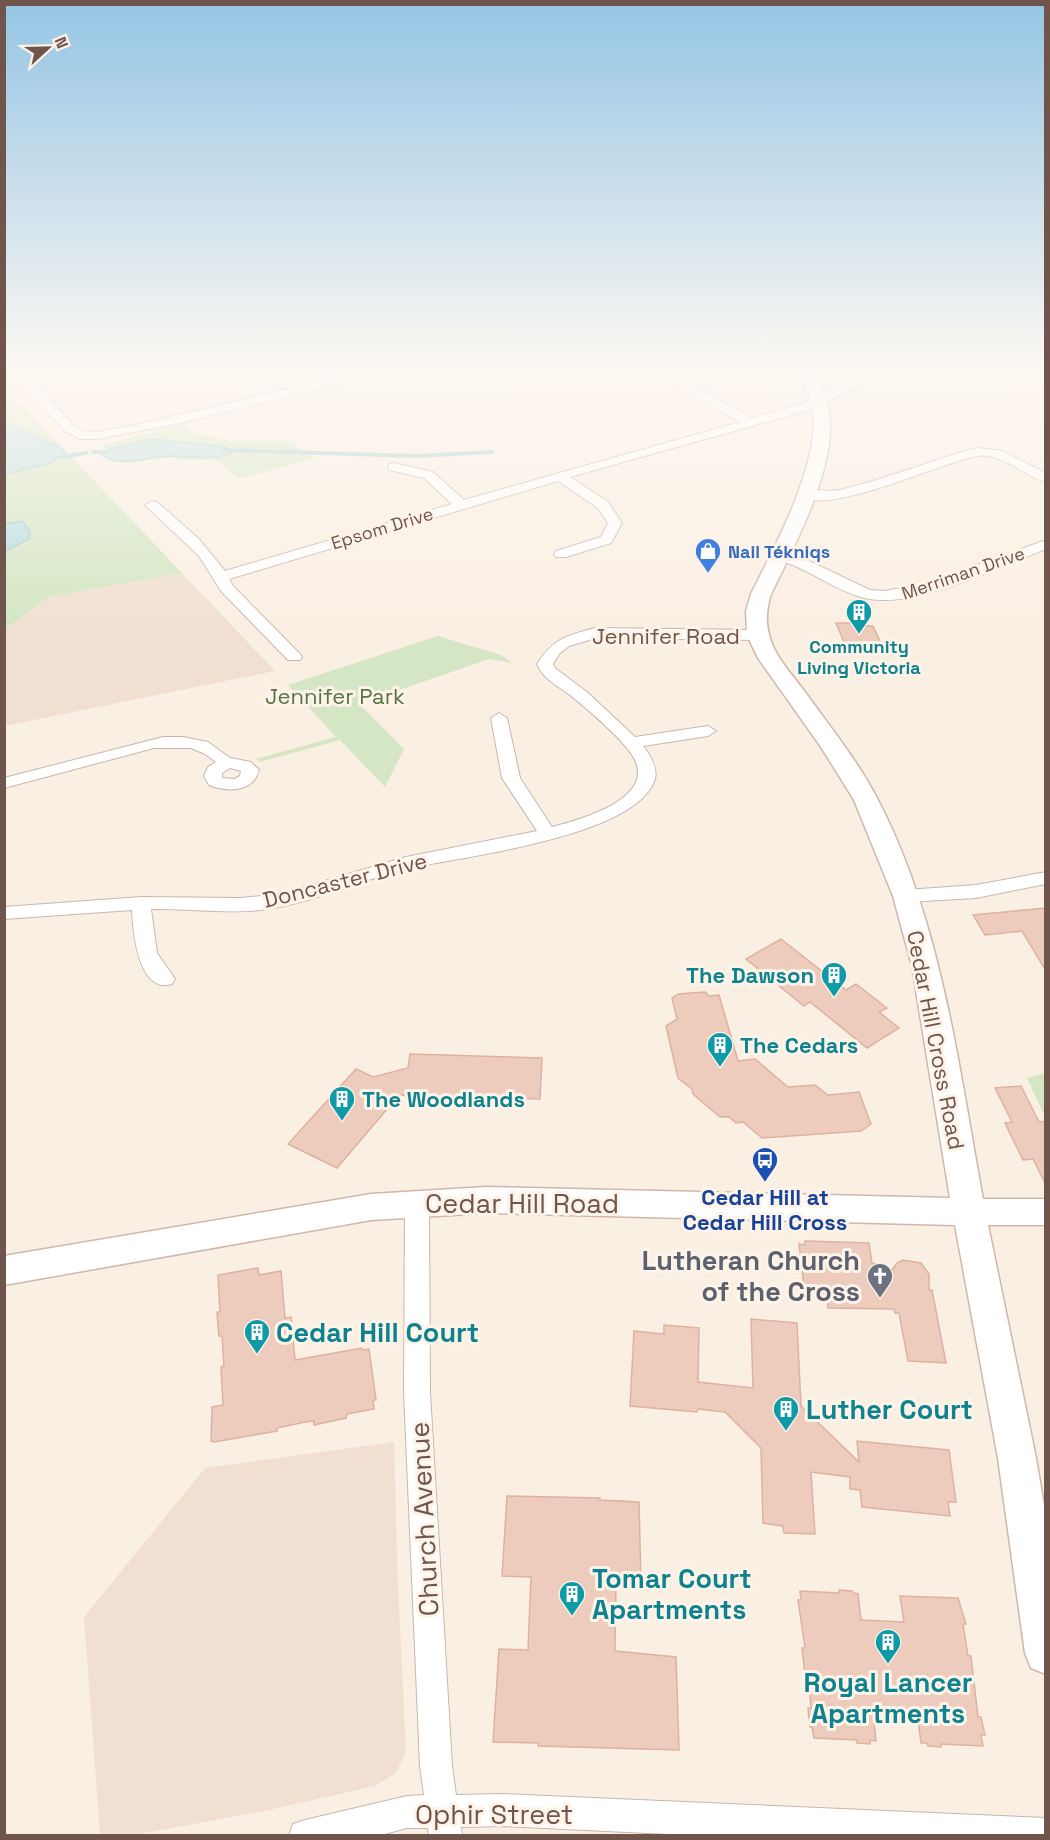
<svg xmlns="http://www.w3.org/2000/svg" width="1050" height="1840" font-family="'Space Grotesk',sans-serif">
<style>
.residential{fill:#f1e0d2}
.green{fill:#d4e6c3}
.water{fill:#b9dfe1;stroke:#a1ced2;stroke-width:1.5}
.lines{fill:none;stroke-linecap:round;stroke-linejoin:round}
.stream{stroke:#a1ced2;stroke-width:4}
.building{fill:#edccbd;stroke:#deb29f;stroke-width:1.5}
.street-casing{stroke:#c9b6aa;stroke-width:2}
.secondary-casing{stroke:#cfb8ab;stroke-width:3}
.street{fill:#fff;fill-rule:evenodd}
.secondary{fill:#fff;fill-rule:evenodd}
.labels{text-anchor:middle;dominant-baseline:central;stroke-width:6;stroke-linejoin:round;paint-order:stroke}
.far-street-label{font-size:18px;fill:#6f554b;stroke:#fdf3e8}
.far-shop-label{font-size:18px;font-weight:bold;fill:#366cbe;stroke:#fdf3e8;text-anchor:start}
.far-culture-label{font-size:18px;font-weight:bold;fill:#0d838f;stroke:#fdf3e8}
.street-label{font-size:22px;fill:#6f554b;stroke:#fdf3e8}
.park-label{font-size:22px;fill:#567444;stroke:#fdf3e8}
.culture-label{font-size:22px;font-weight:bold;fill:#0d838f;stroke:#fdf3e8;text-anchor:start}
.transit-label{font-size:22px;font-weight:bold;fill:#164399;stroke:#fdf3e8}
.near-street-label{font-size:27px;fill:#6f554b;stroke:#fdf3e8}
.near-worship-label{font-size:27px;font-weight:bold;fill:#5b616d;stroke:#fdf3e8;text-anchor:end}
.near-culture-label{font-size:27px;font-weight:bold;fill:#0d838f;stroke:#fdf3e8;text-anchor:start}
</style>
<rect width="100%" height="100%" fill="#faefe3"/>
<path class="residential" d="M 182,573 L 275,671 L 5,726 L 5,629 L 47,597 Z
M 394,1442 L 398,1585 L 406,1751 L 396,1773 L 375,1786 L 264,1811 L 134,1835 L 100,1835 L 84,1617 L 205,1468 Z"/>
<path class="green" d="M 5,387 L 182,573 L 48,597 L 5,629 Z
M 183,425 L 192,433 L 231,441 L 291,441 L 314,459 L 238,479 L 218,461 L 210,460 L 181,460 L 173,457 L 125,463 L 118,461 L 102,445 Z
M 438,636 L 501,655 L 513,663 L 489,659 L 359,704 L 404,749 L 385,787 L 340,740 L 260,762 L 256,759 L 336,737 L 288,685 Z
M 1045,1073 L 1046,1073 L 1045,1117 L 1027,1078 Z"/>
<path class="water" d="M 5,422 L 61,448 L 64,450 L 64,454 L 47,464 L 5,474 Z
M 152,439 L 218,446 L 227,447 L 231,453 C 209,461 189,456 167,456 C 149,457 113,470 100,452 Z
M 22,521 L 30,532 L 29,539 L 5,551 L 5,524 Z"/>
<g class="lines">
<path class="stream" d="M 224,450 L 415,456 L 492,452
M 93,452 L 106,452
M 62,457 L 86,453"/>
</g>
<path class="building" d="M 836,623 L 858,623 L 859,626 L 873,626 L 885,652 L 849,654 Z
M 1046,908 L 1046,971 L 1022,931 L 985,935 L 973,915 Z
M 781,939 L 846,990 L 856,984 L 887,1008 L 879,1012 L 899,1028 L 867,1048 L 810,1002 L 804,1006 L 746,959 Z
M 705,992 L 709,996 L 719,995 L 738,1061 L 755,1059 L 788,1087 L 815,1085 L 828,1095 L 859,1092 L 871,1124 L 861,1131 L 762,1138 L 743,1122 L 736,1123 L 729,1117 L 720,1117 L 693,1094 L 692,1089 L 678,1078 L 666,1026 L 677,1019 L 672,998 L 678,994 Z
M 410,1054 L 542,1058 L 540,1099 L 399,1095 L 337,1168 L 288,1144 L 356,1069 L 373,1077 L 408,1068 Z
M 1021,1086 L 1039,1122 L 1046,1121 L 1046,1185 L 1033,1159 L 1023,1160 L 1005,1123 L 1012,1122 L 995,1088 Z
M 805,1241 L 869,1243 L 872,1263 L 892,1270 L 897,1263 L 903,1260 L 921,1263 L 929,1274 L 929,1290 L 932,1290 L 946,1363 L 908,1361 L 899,1313 L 895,1313 L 894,1309 L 828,1308 L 826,1293 L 808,1293 L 808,1286 L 804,1286 L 799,1244 L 805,1245 Z
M 258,1268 L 259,1275 L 281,1271 L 285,1318 L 291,1317 L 295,1360 L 362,1348 L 363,1350 L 369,1349 L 376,1400 L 373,1400 L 374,1409 L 347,1414 L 346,1418 L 314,1425 L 314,1421 L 305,1422 L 277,1428 L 277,1431 L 214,1442 L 211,1441 L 212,1407 L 223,1405 L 221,1367 L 224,1366 L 222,1336 L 219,1336 L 217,1312 L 220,1312 L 218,1275 Z
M 751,1319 L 797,1323 L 801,1406 L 859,1462 L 857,1441 L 949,1450 L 956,1502 L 948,1502 L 950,1516 L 862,1507 L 860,1490 L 850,1489 L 850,1477 L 811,1472 L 815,1534 L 784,1533 L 783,1526 L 763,1523 L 761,1448 L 725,1412 L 698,1409 L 697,1412 L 630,1406 L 634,1331 L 664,1334 L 664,1325 L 699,1328 L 698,1382 L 753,1388 Z
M 507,1496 L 600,1498 L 600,1500 L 639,1502 L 641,1582 L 616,1580 L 615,1651 L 676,1657 L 679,1750 L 538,1746 L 538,1743 L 493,1742 L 499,1649 L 528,1650 L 531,1577 L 502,1576 Z
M 839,1590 L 852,1591 L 853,1593 L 858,1594 L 861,1620 L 904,1622 L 900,1596 L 958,1598 L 966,1624 L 963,1624 L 968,1656 L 971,1656 L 978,1717 L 981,1717 L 985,1735 L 981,1735 L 983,1746 L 941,1744 L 941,1747 L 928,1746 L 927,1743 L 921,1743 L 917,1713 L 873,1711 L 876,1741 L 870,1740 L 870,1744 L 857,1743 L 857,1740 L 814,1738 L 812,1727 L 810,1727 L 808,1708 L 811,1708 L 808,1674 L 805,1674 L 802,1648 L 805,1648 L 798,1600 L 801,1600 L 800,1591 L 839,1593 Z"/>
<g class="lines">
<g class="street-casing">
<path id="street" d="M 5,368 L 18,368 L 24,373 L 74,426 L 83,431 L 97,432 L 131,426 L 378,368 L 398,368 L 396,370 L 177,424 L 97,439 L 80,439 L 65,431 Z
M 615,368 L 627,368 L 628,371 L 644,371 L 645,368 L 657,368 L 671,373 L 751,418 L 801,404 L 852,381 L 869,368 L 882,368 L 860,385 L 809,410 L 570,477 L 608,502 L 622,523 L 611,543 L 566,557 L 556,557 L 554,554 L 556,551 L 601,537 L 608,523 L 598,508 L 558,481 L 229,579 L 233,586 L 300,654 L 302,657 L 300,660 L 288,660 L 221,591 L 199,556 L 145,505 L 152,501 L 157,502 L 199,539 L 225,571 L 452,504 L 424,478 L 389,470 L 388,467 L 389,464 L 394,463 L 433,472 L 464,500 L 740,422 L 664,378 C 648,375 637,380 619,375 Z
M 977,448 L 1002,451 L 1046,473 L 1046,482 C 1023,476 1002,452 977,456 C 945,461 824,518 800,495 C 809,486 828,493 840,490 C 887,479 931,460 977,448 Z
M 1046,540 L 1046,549 C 999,567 913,610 864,598 C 833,590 807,567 775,559 L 773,556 L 780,552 L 807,560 L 870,590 L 884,591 L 925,584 Z
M 595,628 L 758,630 L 766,635 L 758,640 L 596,638 L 569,646 L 560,653 L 553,664 L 556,669 L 587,692 L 635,737 L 708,726 L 716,731 L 708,736 L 643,746 C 650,755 658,767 655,779 C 637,837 464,856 410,868 C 359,880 313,904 260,910 C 224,914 187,908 151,909 L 157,953 L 175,979 L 172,984 C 138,994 133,931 132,910 L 4,919 L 4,907 L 141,897 L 240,898 L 281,894 L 406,857 L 537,831 L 502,778 L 491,718 L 499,713 L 507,718 L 520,778 L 552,827 C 578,820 654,800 635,760 C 626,741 587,709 570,695 C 557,685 544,680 537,664 C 554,638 566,636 595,628 Z
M 163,737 L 183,737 L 208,742 L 230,758 L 251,762 L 259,770 C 253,793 227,792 209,785 L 204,776 L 208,767 L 216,762 L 205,754 L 191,748 L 154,748 L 4,788 L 4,778 ZM 230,768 L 241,771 L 240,776 L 234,779 L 222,778 L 222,773 Z
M 1046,872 L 1046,884 L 976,898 L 906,902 L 899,900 L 896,896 L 899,892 L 906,890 L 976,885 Z
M 417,1192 L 425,1195 L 429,1202 L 430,1392 L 452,1766 L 456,1795 L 503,1794 L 1046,1818 L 1046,1836 L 710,1836 L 503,1826 L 461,1827 L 462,1836 L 429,1836 L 428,1828 L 407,1828 L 377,1836 L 289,1836 L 293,1824 L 305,1820 L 407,1796 L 424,1795 L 420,1766 L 404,1392 L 405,1202 L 409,1195 Z"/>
</g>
<g class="secondary-casing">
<path id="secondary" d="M 798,368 L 814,368 C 819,382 827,397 829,411 C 838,465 794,547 771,594 C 767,607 765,620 769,634 C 773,654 790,672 802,688 C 828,724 858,761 878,800 C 942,924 958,1064 983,1199 L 1046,1199 L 1046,1225 L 988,1225 L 1036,1458 L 1046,1518 L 1046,1674 L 1031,1668 L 1025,1653 L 998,1458 L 955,1225 L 486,1213 L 371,1220 L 4,1285 L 4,1256 L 371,1194 L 486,1187 L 950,1198 L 912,966 L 893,896 L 854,800 L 821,747 L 758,658 L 747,635 L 746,611 L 751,594 C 775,546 819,466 813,412 C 811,398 803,382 798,368 Z"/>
</g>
<use href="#street" class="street"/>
<use href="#secondary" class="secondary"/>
</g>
<linearGradient id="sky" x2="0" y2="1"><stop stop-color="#95c5e5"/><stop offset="0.59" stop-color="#fdf8f2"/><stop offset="1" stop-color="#fdf8f2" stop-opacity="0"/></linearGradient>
<rect width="1050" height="626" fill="url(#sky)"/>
<defs>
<g id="shop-pin" transform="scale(1.35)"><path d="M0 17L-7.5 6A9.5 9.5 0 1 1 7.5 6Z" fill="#3f7fe0" stroke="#fdf3e8"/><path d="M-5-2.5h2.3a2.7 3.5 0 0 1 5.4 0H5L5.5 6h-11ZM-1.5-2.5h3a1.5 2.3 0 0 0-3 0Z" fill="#fff"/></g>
<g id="building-pin" transform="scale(1.35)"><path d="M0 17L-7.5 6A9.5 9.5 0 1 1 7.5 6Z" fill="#0f9aa8" stroke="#fdf3e8"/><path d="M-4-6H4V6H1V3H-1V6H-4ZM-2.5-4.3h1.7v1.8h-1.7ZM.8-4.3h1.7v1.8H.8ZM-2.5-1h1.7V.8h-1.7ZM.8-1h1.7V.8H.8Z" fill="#fff"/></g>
<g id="bus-pin" transform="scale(1.35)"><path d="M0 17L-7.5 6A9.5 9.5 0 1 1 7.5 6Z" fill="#1a4fb4" stroke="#fdf3e8"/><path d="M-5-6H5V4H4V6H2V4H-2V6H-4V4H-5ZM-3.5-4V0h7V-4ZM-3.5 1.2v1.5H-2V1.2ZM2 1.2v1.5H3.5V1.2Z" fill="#fff"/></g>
<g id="church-pin" transform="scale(1.35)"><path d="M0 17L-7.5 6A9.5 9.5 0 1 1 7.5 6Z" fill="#6b7280" stroke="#fdf3e8"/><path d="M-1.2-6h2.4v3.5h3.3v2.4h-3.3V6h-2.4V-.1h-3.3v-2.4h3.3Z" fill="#fff"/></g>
</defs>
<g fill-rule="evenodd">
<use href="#shop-pin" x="708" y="551"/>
<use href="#building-pin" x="859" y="612"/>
<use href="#building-pin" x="834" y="975"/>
<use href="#building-pin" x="720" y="1045"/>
<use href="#building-pin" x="342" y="1099"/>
<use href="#bus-pin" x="765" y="1160"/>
<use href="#church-pin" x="880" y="1276"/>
<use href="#building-pin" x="257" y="1332"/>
<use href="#building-pin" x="786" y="1409"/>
<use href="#building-pin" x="572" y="1594"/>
<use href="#building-pin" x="888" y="1642"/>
</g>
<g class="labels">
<g class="far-street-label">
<text transform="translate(382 528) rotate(-17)">Epsom Drive</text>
<text transform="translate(963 573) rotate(-19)">Merriman Drive</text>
</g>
<g class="far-shop-label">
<text x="728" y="551">Nail Tékniqs</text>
</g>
<g class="far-culture-label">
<text x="859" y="646">Community<tspan x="859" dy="21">Living Victoria</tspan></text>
</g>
<g class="street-label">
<text x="666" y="636">Jennifer Road</text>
<text transform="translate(345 880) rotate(-14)">Doncaster Drive</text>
<text transform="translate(936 1040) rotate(79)">Cedar Hill Cross Road</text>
</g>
<g class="park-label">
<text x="335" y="696">Jennifer Park</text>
</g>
<g class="culture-label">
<text x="814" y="975" text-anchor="end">The Dawson</text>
<text x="740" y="1045">The Cedars</text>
<text x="362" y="1099">The Woodlands</text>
</g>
<g class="transit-label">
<text x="765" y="1197">Cedar Hill at<tspan x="765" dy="25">Cedar Hill Cross</tspan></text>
</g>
<g class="near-street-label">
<text x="522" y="1203">Cedar Hill Road</text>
<text transform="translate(424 1519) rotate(-93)">Church Avenue</text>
<text x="494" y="1814">Ophir Street</text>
</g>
<g class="near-worship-label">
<text x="860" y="1260">Lutheran Church<tspan x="860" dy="31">of the Cross</tspan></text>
</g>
<g class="near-culture-label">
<text x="276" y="1332">Cedar Hill Court</text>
<text x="806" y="1409">Luther Court</text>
<text x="592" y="1578">Tomar Court<tspan x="592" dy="31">Apartments</tspan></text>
<text x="888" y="1682" text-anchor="middle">Royal Lancer<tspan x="888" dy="31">Apartments</tspan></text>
</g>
</g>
<rect width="1050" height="1840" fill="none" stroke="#6f554b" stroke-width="12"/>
<g transform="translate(48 48) rotate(68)" stroke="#fdf3e8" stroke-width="4.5" paint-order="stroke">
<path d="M0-4.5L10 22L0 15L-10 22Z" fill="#6f554b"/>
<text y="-9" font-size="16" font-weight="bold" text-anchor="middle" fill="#6f554b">N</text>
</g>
</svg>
